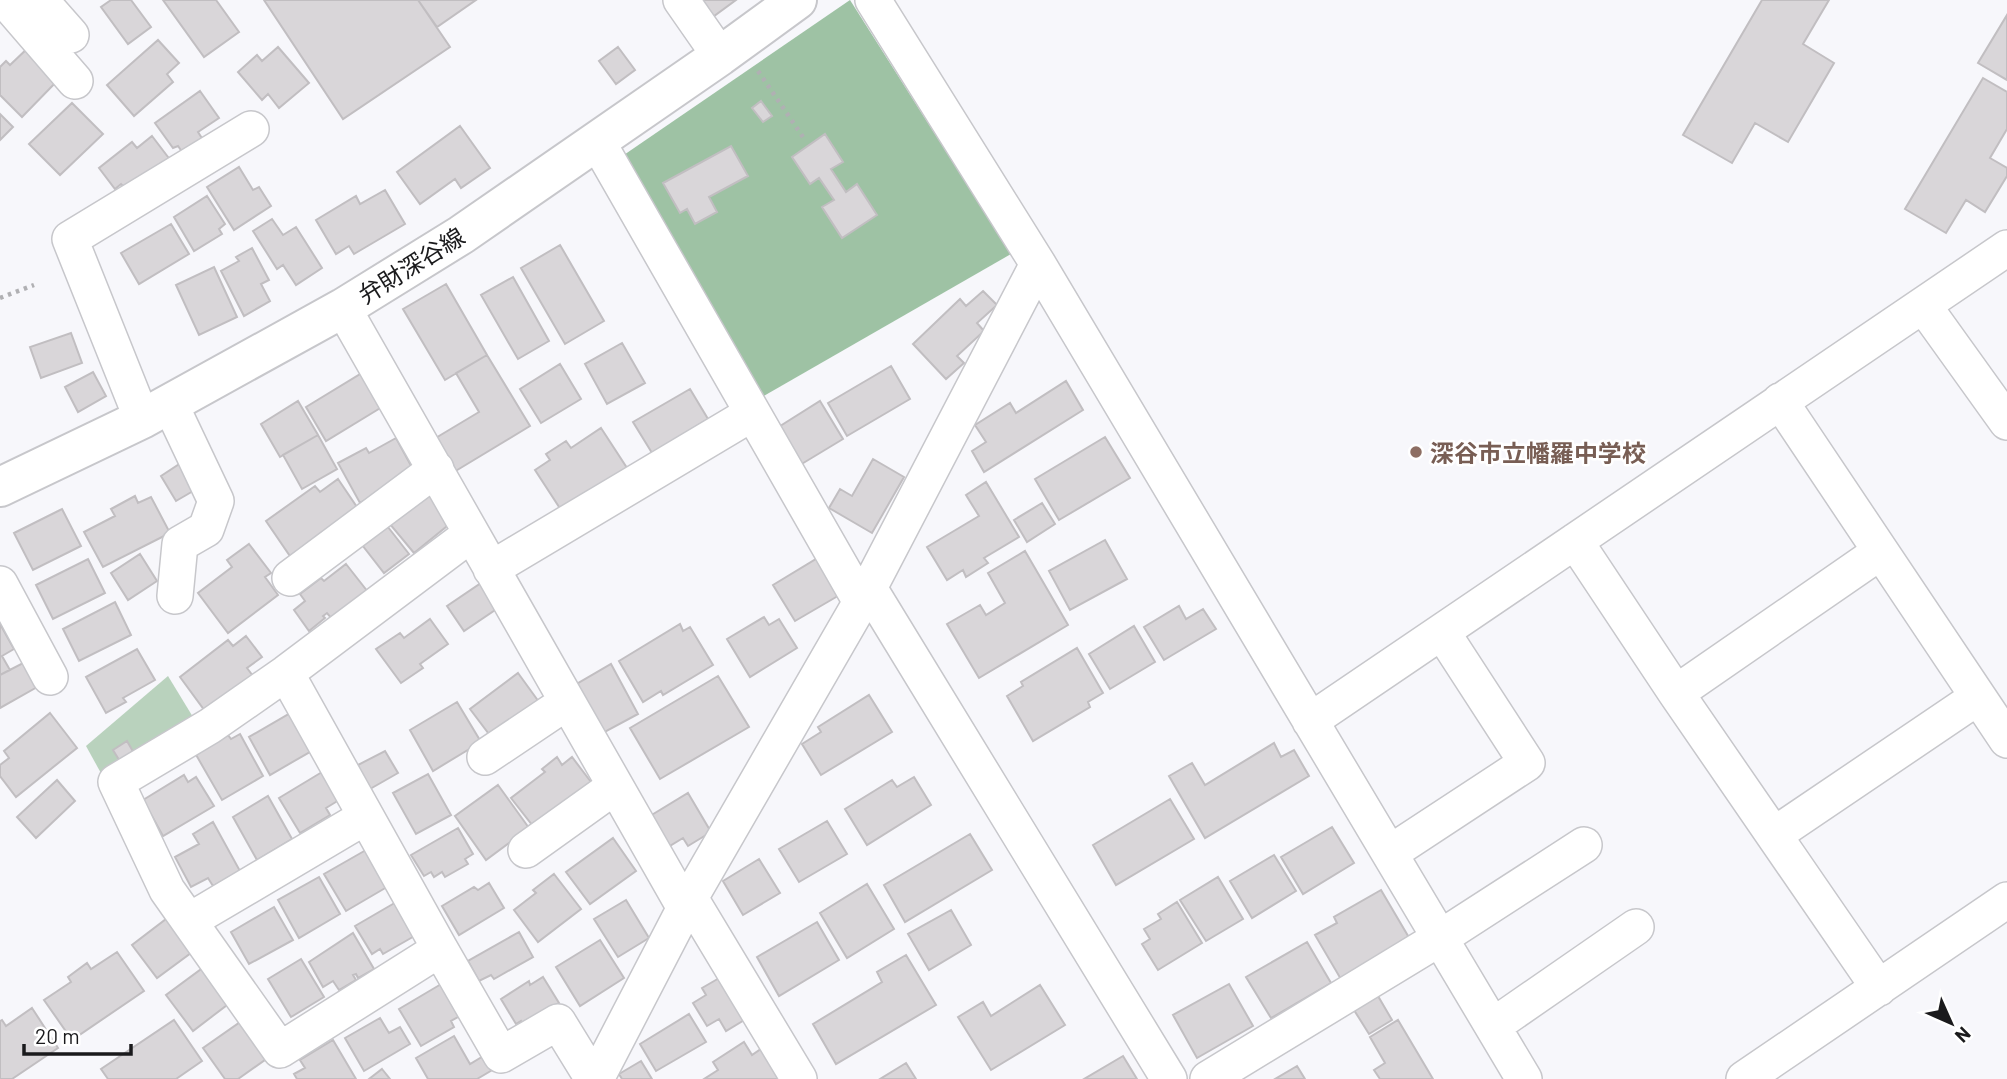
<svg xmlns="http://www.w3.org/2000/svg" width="2007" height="1079" font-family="Barlow,'Noto Sans JP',sans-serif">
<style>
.green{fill:#b9d2bd}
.forest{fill:#9ec2a4}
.building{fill:#d9d6d9;stroke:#c1bec1;stroke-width:2}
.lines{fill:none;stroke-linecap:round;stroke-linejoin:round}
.minor-casing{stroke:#c7c7cb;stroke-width:38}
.major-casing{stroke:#c7c7cb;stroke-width:42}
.path{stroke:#b0b0b3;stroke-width:4.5;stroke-dasharray:3.5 5;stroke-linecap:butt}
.minor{stroke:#fff;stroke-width:35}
.major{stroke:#fff;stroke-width:38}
.education-dot{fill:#8d6e63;stroke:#fff;stroke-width:2.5}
.labels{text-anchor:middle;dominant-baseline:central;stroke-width:5;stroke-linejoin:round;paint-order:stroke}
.street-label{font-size:24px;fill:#1a1a1c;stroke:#fff}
.education-label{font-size:24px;font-weight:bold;fill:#785e54;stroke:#fff;text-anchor:start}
</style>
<rect width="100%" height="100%" fill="#f7f7fb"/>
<path class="green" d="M 168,676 L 196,722 L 102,775 L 86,746 Z"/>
<path class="forest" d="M 850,0 L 1011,254 L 755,401 L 618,159 Z"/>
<path class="building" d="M 111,0 L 131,0 L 151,27 L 128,44 L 101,7 Z
M 163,0 L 216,0 L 239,32 L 204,57 Z
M 264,0 L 418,0 L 450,47 L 343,119 Z
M 418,0 L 476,0 L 437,27 Z
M 697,0 L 736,0 L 710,19 Z
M 1762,0 L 1829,0 L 1803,44 L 1834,63 L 1788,142 L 1755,123 L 1732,163 L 1683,135 Z
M 2007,15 L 2007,80 L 1978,63 Z
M 158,40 L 179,63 L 167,74 L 173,82 L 134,116 L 107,85 Z
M 30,46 L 61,77 L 22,117 L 0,95 L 0,67 L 6,61 L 10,65 Z
M 278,47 L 309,83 L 279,108 L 268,94 L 262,100 L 238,72 L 257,55 L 262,61 Z
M 618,47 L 635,70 L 616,84 L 599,61 Z
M 1983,78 L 2007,92 L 2007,129 L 1990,158 L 2007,168 L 2007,176 L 1985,212 L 1966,200 L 1946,233 L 1905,209 Z
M 200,91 L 219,118 L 198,132 L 205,143 L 185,156 L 178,146 L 173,148 L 155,123 Z
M 761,101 L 772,116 L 763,122 L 752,108 Z
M 72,103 L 103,134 L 60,175 L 29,144 Z
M 0,114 L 13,127 L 0,140 Z
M 460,126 L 490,168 L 461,188 L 455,179 L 420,204 L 397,172 Z
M 825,134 L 843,162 L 831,169 L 846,192 L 857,184 L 877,215 L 842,238 L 822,207 L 834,200 L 819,178 L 810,184 L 792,157 Z
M 152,136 L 171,161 L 127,190 L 121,184 L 115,189 L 99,168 L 132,142 L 137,148 Z
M 731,146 L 748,176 L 709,197 L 717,212 L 695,224 L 687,209 L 680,213 L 663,183 Z
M 239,167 L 253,190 L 259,187 L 271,206 L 234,230 L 207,187 Z
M 385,190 L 405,224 L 354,254 L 349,246 L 336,254 L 316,220 L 356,196 L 360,204 Z
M 207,196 L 225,224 L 219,229 L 222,234 L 194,251 L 174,217 Z
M 272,219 L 283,235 L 296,227 L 322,268 L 296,285 L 283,265 L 277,269 L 253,231 Z
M 171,224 L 189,254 L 139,284 L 121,253 Z
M 560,245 L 604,321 L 565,344 L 521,268 Z
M 252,248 L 269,280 L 261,284 L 270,301 L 244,316 L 221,271 L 239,261 L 236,257 Z
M 214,267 L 237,317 L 199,335 L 176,285 Z
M 513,277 L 549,341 L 518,359 L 481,295 Z
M 446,284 L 487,355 L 445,380 L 403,309 Z
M 983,291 L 997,305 L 977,323 L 984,331 L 957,356 L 964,363 L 946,379 L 913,344 L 960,299 L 966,306 Z
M 71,333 L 82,363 L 41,378 L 30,347 Z
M 622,343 L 645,383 L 607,404 L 585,364 Z
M 487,355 L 530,426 L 449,475 L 429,442 L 479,412 L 456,373 Z
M 560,364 L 581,399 L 541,423 L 520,389 Z
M 891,366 L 910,399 L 847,436 L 828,403 Z
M 93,372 L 106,396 L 78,412 L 65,387 Z
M 362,373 L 382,407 L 326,441 L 306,407 Z
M 1066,381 L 1083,410 L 984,472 L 972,451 L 986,442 L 975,425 L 1010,403 L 1016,413 Z
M 690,389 L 708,419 L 652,453 L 633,422 Z
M 298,401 L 318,435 L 280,457 L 261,424 Z
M 820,401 L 843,439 L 800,465 L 777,428 Z
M 601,428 L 629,471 L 563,513 L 535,470 L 550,460 L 546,454 L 566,441 L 571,448 Z
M 318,435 L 337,469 L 302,489 L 283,455 Z
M 1105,437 L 1130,478 L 1059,520 L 1035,479 Z
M 396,438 L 415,473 L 360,503 L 338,463 L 366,448 L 369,453 Z
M 873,459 L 904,477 L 872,533 L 829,508 L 840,489 L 852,496 Z
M 184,461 L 200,487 L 176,501 L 161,476 Z
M 338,479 L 359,510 L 292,559 L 266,521 L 315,486 L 320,492 Z
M 986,482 L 1019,537 L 984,558 L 988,563 L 966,577 L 963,570 L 947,580 L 927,547 L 979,516 L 966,495 Z
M 428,492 L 452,522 L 414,553 L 389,523 Z
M 135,496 L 138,503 L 151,497 L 170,533 L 103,567 L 84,532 L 115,516 L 111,509 Z
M 1042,503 L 1055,524 L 1027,542 L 1014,520 Z
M 62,509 L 81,546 L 33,570 L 14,533 Z
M 384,522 L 409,554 L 384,573 L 359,541 Z
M 1105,540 L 1127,579 L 1070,610 L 1049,571 Z
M 249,544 L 271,573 L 265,577 L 278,595 L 228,633 L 198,593 L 232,567 L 227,560 Z
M 1025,551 L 1068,625 L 979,678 L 947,624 L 980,605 L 986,615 L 1005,603 L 988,573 Z
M 140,554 L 157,581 L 128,600 L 111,573 Z
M 821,556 L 843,593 L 795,621 L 773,585 Z
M 88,559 L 105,593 L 53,619 L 36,585 Z
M 346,564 L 368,592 L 332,619 L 327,613 L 323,616 L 325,618 L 309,631 L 294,610 L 305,601 L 300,594 L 321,578 L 324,581 Z
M 487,579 L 504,604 L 464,631 L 447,606 Z
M 115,602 L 131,635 L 79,661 L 63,629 Z
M 1179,606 L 1186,619 L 1203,609 L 1216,629 L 1164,660 L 1144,627 Z
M 764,617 L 769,625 L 779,619 L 797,648 L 750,677 L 727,639 Z
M 430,619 L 448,644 L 420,664 L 423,668 L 401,683 L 376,649 L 400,633 L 404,638 Z
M 0,624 L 14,649 L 2,656 L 10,670 L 0,675 Z
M 680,624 L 683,631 L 690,627 L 713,665 L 663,695 L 661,691 L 643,702 L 619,661 Z
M 1134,626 L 1155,662 L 1110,689 L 1089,654 Z
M 246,636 L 262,657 L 247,668 L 253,676 L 205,711 L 180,677 L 228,640 L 233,646 Z
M 1077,648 L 1103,693 L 1088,702 L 1090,707 L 1033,741 L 1007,696 L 1023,686 L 1021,682 Z
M 137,649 L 155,680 L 123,698 L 126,702 L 106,713 L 86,677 Z
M 25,662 L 39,686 L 0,708 L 0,675 Z
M 611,664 L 638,714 L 601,734 L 575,685 Z
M 518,673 L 539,702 L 492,738 L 470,709 Z
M 718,676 L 749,727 L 660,779 L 630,728 Z
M 869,695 L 892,732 L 821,775 L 802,744 L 821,732 L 818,727 Z
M 457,702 L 481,742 L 433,771 L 410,730 Z
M 294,711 L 315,749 L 270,775 L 249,737 Z
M 50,713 L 77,748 L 16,797 L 0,776 L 0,765 L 9,758 L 4,751 Z
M 240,734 L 263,776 L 222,800 L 195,753 L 228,735 L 231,739 Z
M 127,741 L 135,755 L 121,763 L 113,750 Z
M 1274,743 L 1281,757 L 1294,750 L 1309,776 L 1205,838 L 1169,776 L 1192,763 L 1205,785 Z
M 385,751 L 398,773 L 370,789 L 356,766 Z
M 557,757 L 562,765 L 572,757 L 591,782 L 533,826 L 511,798 L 545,772 L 542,769 Z
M 327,769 L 344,797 L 326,808 L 330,815 L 300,833 L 279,798 Z
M 428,774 L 451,815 L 416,834 L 393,793 Z
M 184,775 L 188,782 L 196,777 L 214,806 L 163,836 L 143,800 Z
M 914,777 L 931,805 L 867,845 L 845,809 L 892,780 L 897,787 Z
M 57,780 L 75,801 L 36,838 L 17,817 Z
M 498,785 L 529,828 L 486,860 L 455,816 Z
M 688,793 L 711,832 L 688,846 L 683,838 L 668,847 L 650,816 Z
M 268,796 L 292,839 L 257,860 L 233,817 Z
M 1170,799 L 1194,839 L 1116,885 L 1093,845 Z
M 827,821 L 847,854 L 799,882 L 779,849 Z
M 213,822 L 240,871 L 213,886 L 208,878 L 191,887 L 175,857 L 199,844 L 193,834 Z
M 1332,827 L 1354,863 L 1303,894 L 1281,857 Z
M 458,828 L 473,854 L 465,859 L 468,864 L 445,877 L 442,872 L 434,877 L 431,872 L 424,876 L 411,855 Z
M 970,834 L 992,870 L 905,922 L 884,885 Z
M 613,838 L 636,871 L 590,904 L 566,872 Z
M 366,850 L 387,887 L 346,911 L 324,874 Z
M 1274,855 L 1296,891 L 1252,918 L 1230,881 Z
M 759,859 L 780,893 L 743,915 L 723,881 Z
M 554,874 L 581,909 L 538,942 L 514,910 L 536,893 L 533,890 Z
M 319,877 L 340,914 L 299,938 L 278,900 Z
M 1218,877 L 1243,919 L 1206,941 L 1180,900 Z
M 489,883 L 504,908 L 459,935 L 442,906 L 474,887 L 478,890 Z
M 867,884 L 894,929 L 847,958 L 820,913 Z
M 1381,890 L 1411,941 L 1342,981 L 1315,935 L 1337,923 L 1334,917 Z
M 626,900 L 649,938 L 618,957 L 594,919 Z
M 398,901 L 418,934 L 383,954 L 380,949 L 372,954 L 355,926 Z
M 1177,902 L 1202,943 L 1158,970 L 1142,944 L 1150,939 L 1144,929 L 1161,919 L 1158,914 Z
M 274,907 L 293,940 L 249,964 L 231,932 Z
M 951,910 L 971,945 L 929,970 L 908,934 Z
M 170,916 L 195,950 L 157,978 L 132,945 Z
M 817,922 L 839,960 L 779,996 L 757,957 Z
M 519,932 L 533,957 L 494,979 L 491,975 L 479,981 L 468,961 Z
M 353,933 L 374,969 L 358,978 L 356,974 L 353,975 L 356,980 L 339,990 L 333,981 L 323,987 L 309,962 Z
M 600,940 L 624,978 L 580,1006 L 556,967 Z
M 1307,942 L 1331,983 L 1271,1018 L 1246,977 Z
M 117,952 L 144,991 L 72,1040 L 44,1000 L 71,982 L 68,977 L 87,963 L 91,969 Z
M 906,955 L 936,1005 L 836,1064 L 813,1024 L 882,982 L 877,972 Z
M 301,959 L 324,997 L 291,1017 L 268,979 Z
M 204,967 L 231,1002 L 193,1031 L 166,995 Z
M 543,977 L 559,1003 L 523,1025 L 521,1021 L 516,1024 L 501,999 L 529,981 L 530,985 Z
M 721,977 L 746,1019 L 726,1031 L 719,1019 L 707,1026 L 693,1003 L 706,995 L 702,988 Z
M 448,980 L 467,1012 L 451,1021 L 454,1027 L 421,1046 L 399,1009 Z
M 1229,984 L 1253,1026 L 1197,1058 L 1173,1015 Z
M 1040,985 L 1065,1025 L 991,1070 L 958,1017 L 983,1002 L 991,1016 Z
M 1378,996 L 1392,1020 L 1369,1034 L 1354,1010 Z
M 32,1008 L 58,1048 L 12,1079 L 0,1079 L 0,1021 L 2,1020 L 6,1026 Z
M 689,1014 L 706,1042 L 656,1071 L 640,1044 Z
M 246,1018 L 272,1055 L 238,1079 L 225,1079 L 203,1048 Z
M 380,1018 L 389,1033 L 400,1027 L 410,1044 L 364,1071 L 345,1038 Z
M 174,1020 L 202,1061 L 176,1079 L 108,1079 L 101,1069 Z
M 1398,1020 L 1433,1079 L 1380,1079 L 1374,1070 L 1385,1063 L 1370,1037 Z
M 454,1036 L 470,1064 L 485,1055 L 494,1069 L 477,1079 L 428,1079 L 416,1058 Z
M 333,1040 L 356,1079 L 297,1079 L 294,1074 L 305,1068 L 300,1060 Z
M 744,1042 L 752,1055 L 765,1046 L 786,1079 L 704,1079 L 718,1070 L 713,1062 Z
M 1123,1056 L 1137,1079 L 1084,1079 Z
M 641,1061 L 652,1079 L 622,1079 L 619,1074 Z
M 906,1063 L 916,1079 L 880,1079 Z
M 1297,1066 L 1305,1079 L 1275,1079 Z
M 382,1069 L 390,1079 L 369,1079 Z"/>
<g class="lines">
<g class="minor-casing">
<path id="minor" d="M 5,0 L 75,81
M 40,0 L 71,35
M 681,0 L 720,56
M 873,0 L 1038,264 L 1524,1079
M 597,141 L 861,602
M 1923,305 L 2007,422
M 343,308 L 685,908
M 1780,401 L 2007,740
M 170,404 L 216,501 L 206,529 L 180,544 L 175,596
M 142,419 L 70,239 L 251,129
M 471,534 L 286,673 L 210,726 L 116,782 L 167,890 L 280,1050 L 440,949 L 501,1055 L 558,1022 L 593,1079
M 1575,541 L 1676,693 L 1879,988
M 491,569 L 751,414
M 290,578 L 436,469
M 0,584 L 50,677
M 869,588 L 1169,1079
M 286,673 L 440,949
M 1676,693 L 1880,552
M 1310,721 L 2007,248
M 485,757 L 567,702
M 1774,835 L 1978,697
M 526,850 L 614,787
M 1390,853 L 1527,763 L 1442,632
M 690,898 L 799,1079
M 189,921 L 365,817
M 1493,1026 L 1636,927
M 596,1079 L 690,898 L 869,588 L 1038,264
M 1208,1079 L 1440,938 L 1584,845
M 1744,1079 L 2007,900"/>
</g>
<g class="major-casing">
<path id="major" d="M 0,487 L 142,419 L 343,308 L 461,235 L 720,56 L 797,0"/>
</g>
<path class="path" d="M 758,71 L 803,137
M 0,298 L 34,285"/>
<use href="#minor" class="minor"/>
<use href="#major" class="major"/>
</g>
<circle class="education-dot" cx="1416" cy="452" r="7"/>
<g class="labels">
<g class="street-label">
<text transform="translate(411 265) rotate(-32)">弁財深谷線</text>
</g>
<g class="education-label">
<text x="1430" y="452">深谷市立幡羅中学校</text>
</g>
</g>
<g transform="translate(1951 1023) rotate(135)" stroke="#ffffff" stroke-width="5" paint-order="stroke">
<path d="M0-5L12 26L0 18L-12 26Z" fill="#1a1a1c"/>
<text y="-10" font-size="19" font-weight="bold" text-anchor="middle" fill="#1a1a1c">N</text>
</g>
<path d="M24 1044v10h107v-10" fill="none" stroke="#1a1a1c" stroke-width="3.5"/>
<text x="35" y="1044" font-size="21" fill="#1a1a1c" stroke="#ffffff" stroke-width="5" paint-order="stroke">20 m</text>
</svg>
